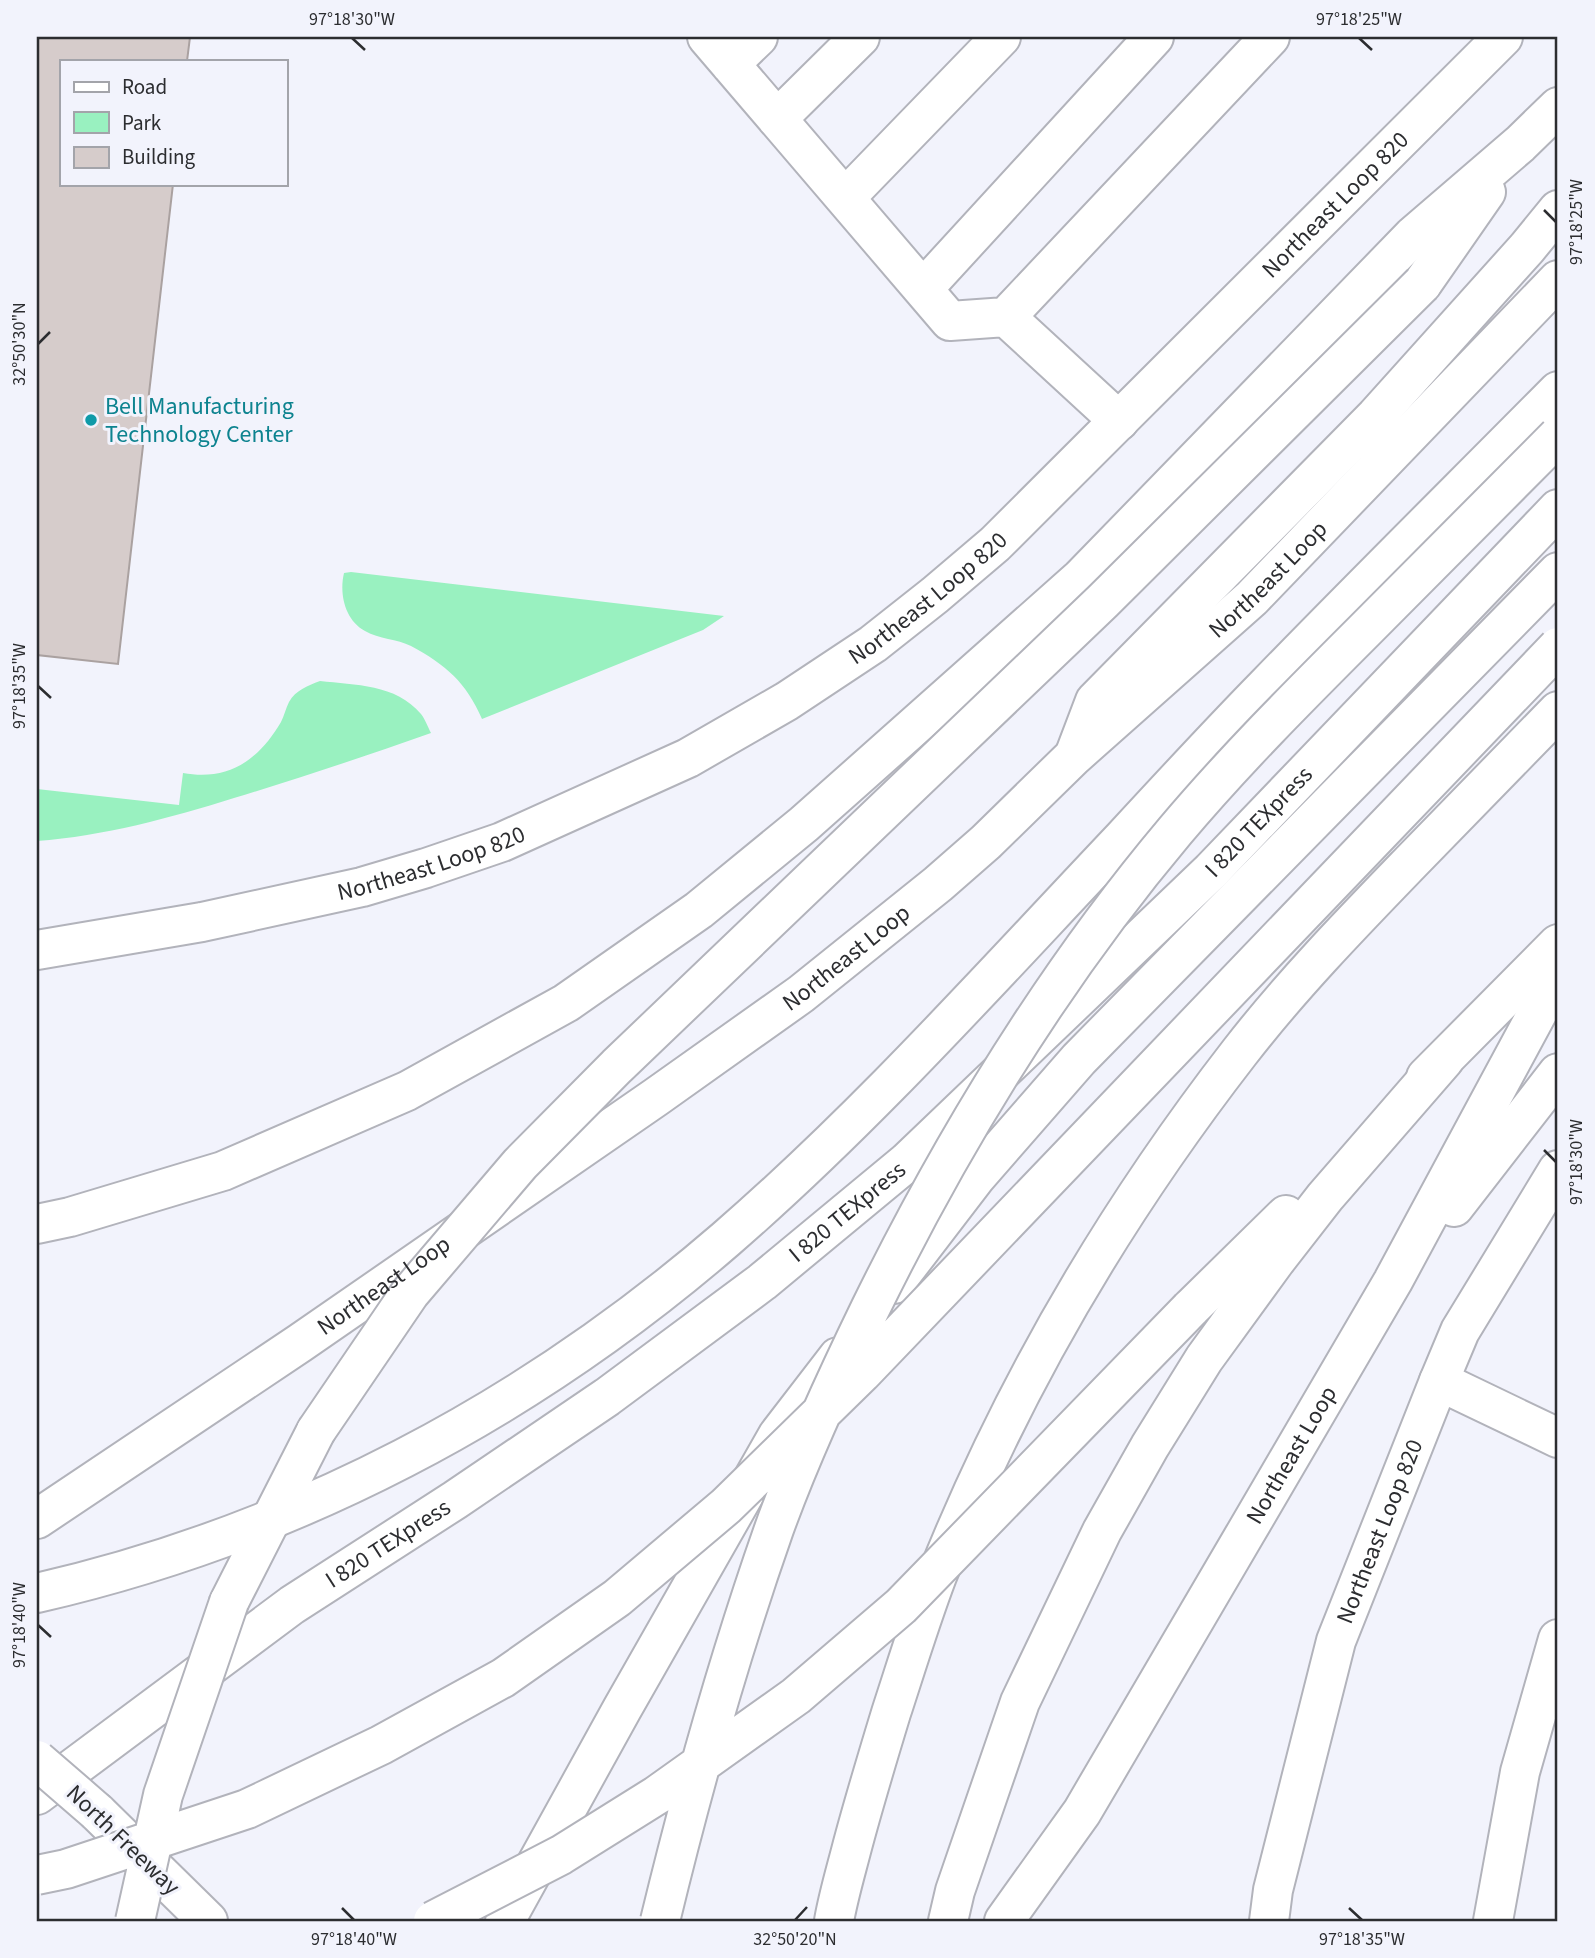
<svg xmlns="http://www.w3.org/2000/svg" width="1595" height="1958" font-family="'Source Sans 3',sans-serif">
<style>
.green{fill:#99f1c0}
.building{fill:#d6cccb;stroke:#aaa1a0;stroke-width:2}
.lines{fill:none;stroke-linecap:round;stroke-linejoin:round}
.minor-casing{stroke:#b2b3bb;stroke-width:42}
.major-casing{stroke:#b2b3bb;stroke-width:42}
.highway-casing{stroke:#b2b3bb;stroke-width:42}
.minor{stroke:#fff;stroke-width:38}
.major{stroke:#fff;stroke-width:38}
.highway{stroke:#fff;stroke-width:38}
.highway-bridge-casing{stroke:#b2b3bb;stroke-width:42;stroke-linecap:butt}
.highway-bridge{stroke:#fff;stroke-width:38}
.ticks{fill:none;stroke:#2c2d30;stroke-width:2.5}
.culture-dot{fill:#0f9aa8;stroke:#f2f3fc;stroke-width:2.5}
.labels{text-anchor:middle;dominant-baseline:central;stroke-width:6;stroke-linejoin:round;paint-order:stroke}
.street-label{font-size:24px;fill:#2c2d30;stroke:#f2f3fc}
.culture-label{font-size:24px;fill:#0d838f;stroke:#f2f3fc;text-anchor:start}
.neatline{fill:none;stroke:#2c2d30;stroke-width:2.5}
.ticks-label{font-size:18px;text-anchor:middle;fill:#2c2d30}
</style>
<rect width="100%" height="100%" fill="#f2f3fc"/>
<path class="green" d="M 351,572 L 724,616 L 703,630 L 482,719 C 466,682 446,665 411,646 C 397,639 379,639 365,631 C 345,620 339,594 344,573 Z
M 320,681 C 355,685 396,684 421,714 C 425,719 428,727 431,733 C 366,756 300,778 234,798 C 170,818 104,836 37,841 L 37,789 L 179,805 L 183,773 C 228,781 258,761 281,722 C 284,716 286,708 289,702 C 296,690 307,686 320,681 Z"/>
<path class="building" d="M 37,37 L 190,37 L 187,61 L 61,61 L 61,184 L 173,184 L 118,664 L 37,655 Z"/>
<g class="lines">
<g class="minor-casing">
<path id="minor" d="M 707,37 L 950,321 L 1006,317 L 1119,421
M 730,64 L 758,37
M 777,119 L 860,37
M 845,198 L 1001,37
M 923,289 L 1154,37
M 1006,317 L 1270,37
M 1439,1381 L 1558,1438
M 1493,1921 L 1520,1772 L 1558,1639"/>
</g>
<g class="major-casing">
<g id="major">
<path id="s1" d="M 37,950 L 202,922 L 362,887 L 426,868 L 502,842 L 688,758 L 787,701 L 873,644 L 935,595 L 995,544 L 1503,37"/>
<path id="s2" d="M 1269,1921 L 1273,1890 L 1336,1641 L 1439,1381 L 1460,1331 L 1558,1170"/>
</g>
</g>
<g class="highway-casing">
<g id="highway">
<path d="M 1422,284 L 1486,192"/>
<path d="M 1076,751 L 1095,701 L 1376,416 L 1527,248 L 1558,210"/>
<path d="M 1426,1077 L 1558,944"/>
<path d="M 1454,1207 L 1558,1073"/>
<path d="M 37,1224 L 70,1217 L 223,1171 L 407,1091 L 566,1003 L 699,910 L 804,824 L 1081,578 L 1413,236 L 1520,144 L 1558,107"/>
<path d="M 894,1284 L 976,1177 L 1079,1059 L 1558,572"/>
<path d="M 1190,1309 L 1286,1215"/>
<path id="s3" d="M 37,1519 L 300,1343 L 656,1097 L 801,994 L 938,884 L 986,842 L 1074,756 L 1252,598 L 1558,280"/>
<path d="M 37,1593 C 294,1534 527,1411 726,1239 C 868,1116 994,974 1123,838 C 1170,787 1217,736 1266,686 C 1362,587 1461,489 1558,391"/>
<path d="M 229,1602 L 316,1431"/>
<path id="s4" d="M 37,1795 L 292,1605 L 455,1500 L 607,1397 L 762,1282 L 907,1162 L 1211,871 L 1558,509"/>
<path d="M 97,1812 L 208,1921"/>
<path d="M 505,1921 L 622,1709 L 778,1435 L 838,1357"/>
<path d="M 834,1921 C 838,1898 845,1874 851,1851 C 863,1805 877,1759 891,1713 C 906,1667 920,1621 937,1576 C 1012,1388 1115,1213 1239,1053 C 1290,987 1349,926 1407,866 C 1458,814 1508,762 1558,711"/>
<path d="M 948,1921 L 955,1891 L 1020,1702 L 1102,1531 L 1150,1446 L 1204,1359 L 1276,1260 L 1325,1197 L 1444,1060"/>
<path id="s5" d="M 1004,1921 L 1082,1812 L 1245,1534 L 1393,1281 L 1547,995 L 1558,978"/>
</g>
</g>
<use href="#minor" class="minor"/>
<use href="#major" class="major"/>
<use href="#highway" class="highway"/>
<g class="highway-bridge-casing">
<path id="highway-bridge" d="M 316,1431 L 410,1293 L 520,1164 L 617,1066 L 1103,601 L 1422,284
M 37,1760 L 97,1812
M 37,1875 L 66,1869 L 247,1809 L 381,1745 L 503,1678 L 617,1598 L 726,1506 L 862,1373 L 1558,647
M 135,1921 L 163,1795 L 229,1602
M 433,1921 L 561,1855 L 657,1795 L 796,1696 L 901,1606 L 1190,1309
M 660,1921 C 692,1789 729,1657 774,1529 C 801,1454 835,1381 870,1309 C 954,1138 1052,977 1175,831 C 1234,761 1299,696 1364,631 C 1428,566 1493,501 1558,436"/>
</g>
<use href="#highway-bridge" class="highway-bridge"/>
</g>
<path class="ticks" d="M 352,38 L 365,50M 1359,38 L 1372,50M 1544,210 L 1556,222M 38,344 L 50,332M 38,686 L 51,698M 1544,1150 L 1556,1162M 38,1625 L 51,1637M 342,1908 L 354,1920M 1349,1908 L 1362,1920M 795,1920 L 807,1907"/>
<circle class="culture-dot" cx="91" cy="420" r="7"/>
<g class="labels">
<g class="street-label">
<text stroke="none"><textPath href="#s1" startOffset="1538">Northeast Loop 820</textPath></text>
<text stroke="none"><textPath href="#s3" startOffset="1552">Northeast Loop</textPath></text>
<text stroke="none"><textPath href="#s1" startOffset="971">Northeast Loop 820</textPath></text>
<text stroke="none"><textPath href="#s4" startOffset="1566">I 820 TEXpress</textPath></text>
<text stroke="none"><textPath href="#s1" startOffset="404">Northeast Loop 820</textPath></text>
<text stroke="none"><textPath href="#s3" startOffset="985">Northeast Loop</textPath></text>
<text stroke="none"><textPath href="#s4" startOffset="999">I 820 TEXpress</textPath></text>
<text stroke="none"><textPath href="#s3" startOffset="418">Northeast Loop</textPath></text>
<text stroke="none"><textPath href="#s5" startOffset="548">Northeast Loop</textPath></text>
<text stroke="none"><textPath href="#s2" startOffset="406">Northeast Loop 820</textPath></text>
<text stroke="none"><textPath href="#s4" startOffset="432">I 820 TEXpress</textPath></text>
<text transform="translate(123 1840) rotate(44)">North Freeway</text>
</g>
<g class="culture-label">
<text x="105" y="406">Bell Manufacturing<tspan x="105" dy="28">Technology Center</tspan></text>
</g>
</g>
<rect width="1595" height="1958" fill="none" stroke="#f2f3fc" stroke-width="77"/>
<rect x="60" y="60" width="228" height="126" fill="#f2f3fc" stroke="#a3a4aa" stroke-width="2"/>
<rect x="74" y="82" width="35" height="10" fill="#ffffff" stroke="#a3a4aa" stroke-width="2"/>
<text x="122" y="94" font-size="21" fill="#2c2d30">Road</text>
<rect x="74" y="112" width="35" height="21" fill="#99f1c0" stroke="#a3a4aa" stroke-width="2"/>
<text x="122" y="130" font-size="21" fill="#2c2d30">Park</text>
<rect x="74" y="147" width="35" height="21" fill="#d6cccb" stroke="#a3a4aa" stroke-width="2"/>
<text x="122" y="164" font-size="21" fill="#2c2d30">Building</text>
<rect x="38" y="38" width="1518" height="1882" class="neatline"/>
<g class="ticks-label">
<text x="352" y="25">97°18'30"W</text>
<text x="1359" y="25">97°18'25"W</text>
<text transform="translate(1576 222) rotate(-90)" y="6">97°18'25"W</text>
<text transform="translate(19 344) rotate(-90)" y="6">32°50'30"N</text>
<text transform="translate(19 686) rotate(-90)" y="6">97°18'35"W</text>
<text transform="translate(1576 1162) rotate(-90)" y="6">97°18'30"W</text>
<text transform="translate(19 1625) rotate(-90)" y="6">97°18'40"W</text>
<text x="354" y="1945">97°18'40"W</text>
<text x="795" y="1945">32°50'20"N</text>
<text x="1362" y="1945">97°18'35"W</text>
</g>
</svg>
